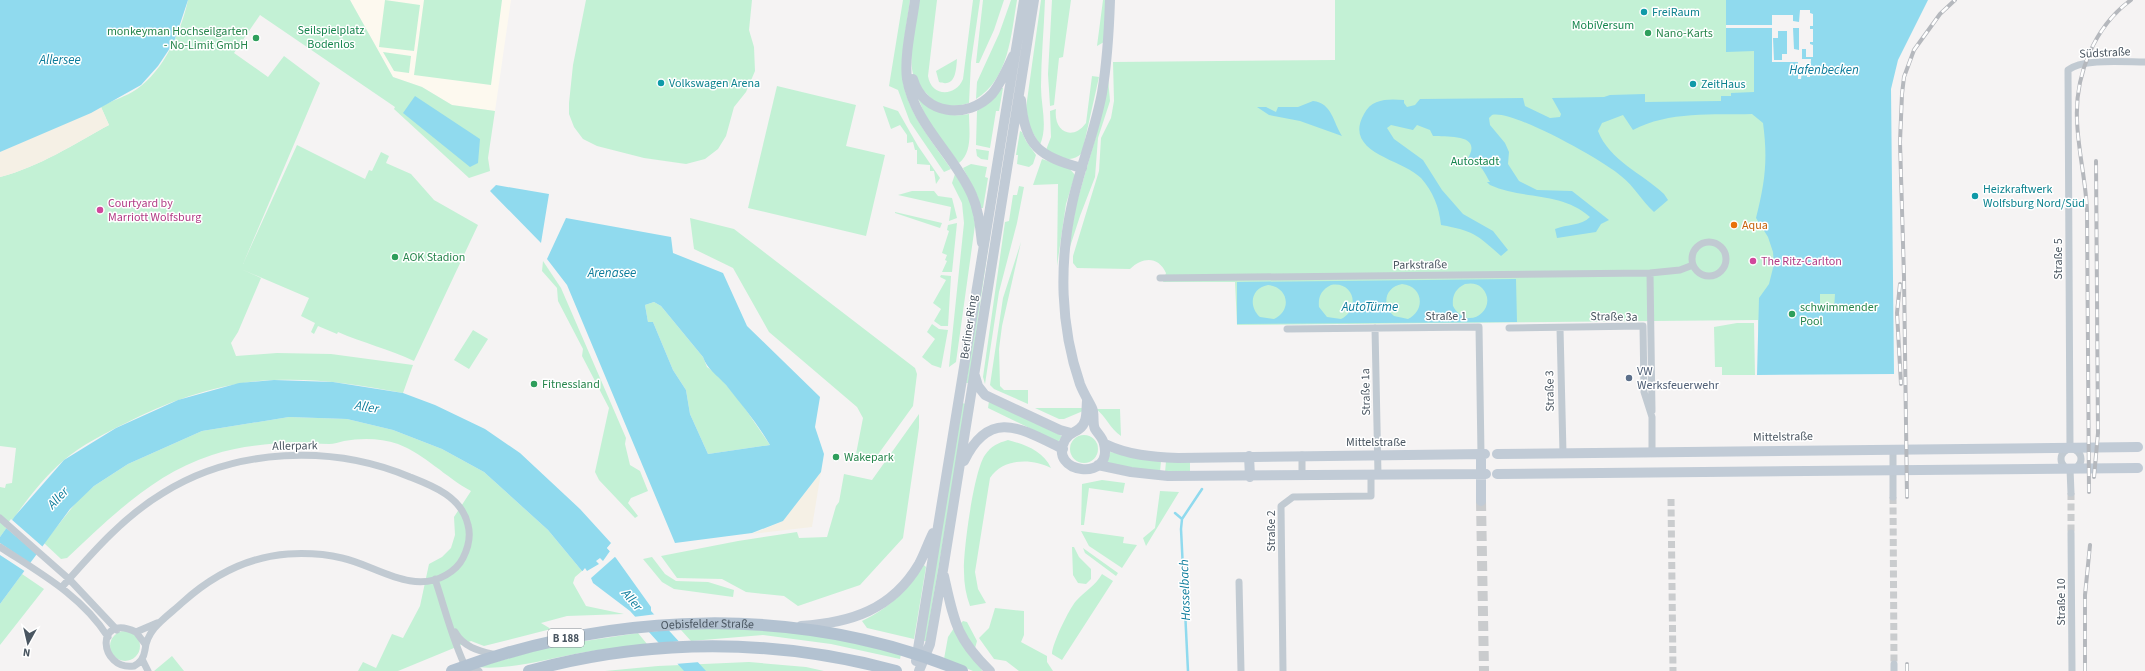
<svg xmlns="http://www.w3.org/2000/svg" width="2145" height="671" font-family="'Source Sans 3',sans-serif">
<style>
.commercial{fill:#fdf9ef}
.green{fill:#c3f1d5}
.sand{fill:#f5f0e5}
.water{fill:#90daee;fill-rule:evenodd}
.pier{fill:#f5f3f3;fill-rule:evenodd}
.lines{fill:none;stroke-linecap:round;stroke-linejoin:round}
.stream{stroke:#90daee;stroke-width:2.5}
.street-tunnel{stroke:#caccce;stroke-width:7;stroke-dasharray:7 3.5;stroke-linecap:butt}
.secondary-tunnel{stroke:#caccce;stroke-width:10;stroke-dasharray:10 5;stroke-linecap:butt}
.street{stroke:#c1cad2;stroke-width:7}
.secondary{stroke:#c1cbd6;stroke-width:10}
.primary{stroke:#b3c2d1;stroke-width:12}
.rail-casing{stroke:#b5b8bd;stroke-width:4}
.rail{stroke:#fff;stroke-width:2.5;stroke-dasharray:8;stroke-linecap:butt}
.culture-dot{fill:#0f9aa8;stroke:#fff;stroke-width:1.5}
.leisure-dot{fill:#2e9e5b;stroke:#fff;stroke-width:1.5}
.hotel-dot{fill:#d1479c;stroke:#fff;stroke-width:1.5}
.food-dot{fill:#e8710a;stroke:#fff;stroke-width:1.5}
.service-dot{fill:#5c6f8a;stroke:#fff;stroke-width:1.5}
.labels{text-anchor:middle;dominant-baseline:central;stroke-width:3;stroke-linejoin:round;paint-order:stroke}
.shield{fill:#fff;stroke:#808990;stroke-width:1}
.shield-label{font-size:11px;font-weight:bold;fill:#4a5661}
.culture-label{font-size:12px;fill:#0d838f;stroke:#fff;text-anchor:start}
.park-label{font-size:12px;fill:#17864f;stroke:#fff}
.leisure-label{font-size:12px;fill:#27864d;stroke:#fff;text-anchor:start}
.street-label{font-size:12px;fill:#4a5661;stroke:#fff}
.hotel-label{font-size:12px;fill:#b23c85;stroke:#fff;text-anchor:start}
.food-label{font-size:12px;fill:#c56008;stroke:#fff;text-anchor:start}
.service-label{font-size:12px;fill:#4e5e75;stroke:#fff;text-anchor:start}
.water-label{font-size:13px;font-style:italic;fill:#0c7c9b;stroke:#fff}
</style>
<rect width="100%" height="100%" fill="#f5f3f3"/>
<path class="commercial" d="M 350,0 L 511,0 L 495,111 L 452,105 L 422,87 L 393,77 Z"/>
<path class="green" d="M 188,0 L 350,0 L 393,77 L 422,87 L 452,105 L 495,111 L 488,158 L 490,171 L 469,178 L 394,109 L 395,107 L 260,15 L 234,53 L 268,77 L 284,56 L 320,83 L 243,264 L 297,145 L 365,179 L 369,170 L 372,171 L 381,152 L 389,156 L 386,163 L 411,174 L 434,200 L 478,225 L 414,361 C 389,349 363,343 338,332 L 337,334 L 318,326 L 314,334 L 311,332 L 315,323 L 301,316 L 309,298 L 241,269 L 261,278 L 238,332 L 231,343 L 236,356 L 277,353 L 331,354 L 413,365 L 403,393 C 361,385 317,378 274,380 C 223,382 171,400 126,423 C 105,433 82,445 64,460 C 39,481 19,511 0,537 L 0,487 L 5,488 L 6,484 L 12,483 L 16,448 L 0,446 L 0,177 C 39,167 74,144 109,125 L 101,107 C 112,100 126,97 137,89 C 164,70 181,32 188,0 Z
M 385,0 L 420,5 L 414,51 L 379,47 Z
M 424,0 L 502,0 L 491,85 L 414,75 Z
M 586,0 L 752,0 L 749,30 L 754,47 L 755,71 L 746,92 L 734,107 L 726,136 L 718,149 L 705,159 L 686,164 L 644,158 L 597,146 L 583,139 L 574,127 L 569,114 L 569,103 L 573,65 Z
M 903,0 L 910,0 C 907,23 902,48 902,71 C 903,108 931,139 951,169 L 944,172 L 910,122 L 898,90 L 889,86 Z
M 919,0 L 937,0 L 928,76 C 931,97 956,97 963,79 L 973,0 L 980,0 L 971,62 L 969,103 C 953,108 938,108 927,94 C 923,90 917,85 915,80 C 906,60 916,21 919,0 Z
M 983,0 L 1004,0 L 994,30 L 979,63 L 976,63 Z
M 1011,0 L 1017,0 C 1011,35 1009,79 976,99 L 977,82 L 999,34 Z
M 1041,0 L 1045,0 C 1044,29 1041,58 1041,87 C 1041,107 1048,126 1040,145 L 1030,128 L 1026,108 Z
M 1052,0 L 1071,0 L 1063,57 L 1059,58 L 1054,105 L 1050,106 L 1048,74 Z
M 1103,0 L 1106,0 L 1104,42 L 1097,46 Z
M 1335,0 L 1907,0 L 1880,68 L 1889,372 L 1759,373 L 1758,320 L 1237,325 L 1235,282 L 1163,282 L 1166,273 C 1158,256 1143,257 1130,269 L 1077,268 L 1073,263 L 1073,256 L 1099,171 L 1101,138 L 1111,118 L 1114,101 L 1113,62 L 1335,60 Z
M 383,52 L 411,56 L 409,73 L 394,71 Z
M 957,59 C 956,70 956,88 939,82 L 936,71 Z
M 1092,76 L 1099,77 L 1082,153 C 1070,165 1059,156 1046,150 L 1051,137 L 1050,111 L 1056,109 C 1053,131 1072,142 1086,123 Z
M 1108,78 L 1110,101 L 1098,138 L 1095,177 L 1080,216 L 1068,253 L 1076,205 L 1096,136 Z
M 777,86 L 856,105 L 846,146 L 885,155 L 866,236 L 748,208 Z
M 1000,88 L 1003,88 L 999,111 L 996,111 L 990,148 L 976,145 L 977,111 L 983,107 Z
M 918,98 C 937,112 945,118 969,114 C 969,130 973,152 959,163 L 928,122 Z
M 883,106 L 898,111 L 918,146 L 940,178 L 936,184 L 934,171 L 930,171 L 930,165 L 917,164 L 917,150 L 915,150 L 913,142 L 907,143 L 907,135 L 900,125 L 891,129 Z
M 1020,131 L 1022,132 L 1026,141 L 1036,155 L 1033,164 L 1029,167 L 1017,164 L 1018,155 L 1016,155 Z
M 976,149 L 989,151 L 988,160 L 981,159 L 977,156 Z
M 1042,159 L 1069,168 L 1075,175 L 1066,204 L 1057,266 L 1058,184 L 1033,185 Z
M 971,164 L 987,167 L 985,177 L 988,178 L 983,208 L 981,208 L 977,195 L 963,168 Z
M 955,174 L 971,200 L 975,225 L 956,362 L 949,367 L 964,223 L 962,203 L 952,183 Z
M 1019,186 L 1024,187 L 1017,223 L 999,292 L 985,384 L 983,377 L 1005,222 L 1009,221 L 1013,195 L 1017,195 Z
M 912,191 L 934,191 L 938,196 L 952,198 L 957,218 L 949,221 L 951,207 L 898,195 Z
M 895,212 L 942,223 L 940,228 L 895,213 Z
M 690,218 L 734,229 L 915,368 L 917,374 L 913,406 L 874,460 L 856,454 L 863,418 L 857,407 L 769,332 L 733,268 L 694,249 Z
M 957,223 L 952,272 L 942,272 L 947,261 L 945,260 L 947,255 L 942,253 L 949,231 L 947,230 L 948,225 Z
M 991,227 L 969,383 L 966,383 Z
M 1021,242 L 1002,326 L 999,349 L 1000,386 L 1004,390 L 1028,390 L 1028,404 L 994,389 L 990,385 L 1003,298 Z
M 543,261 L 561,288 L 626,438 L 625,444 L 630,465 L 640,471 L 648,491 L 631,498 L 628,503 L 638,516 L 635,518 L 599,480 L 595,472 L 609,408 L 582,356 L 583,349 L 558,301 L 557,288 L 542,271 Z
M 941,275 L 951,276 L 948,326 L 941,326 L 934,321 L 941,309 L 933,303 L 946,280 L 940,277 Z
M 654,302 L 661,306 L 703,357 L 707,367 L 717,374 L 742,404 L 770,445 L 708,454 L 690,414 L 686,390 L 673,370 L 653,322 L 648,322 L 645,305 Z
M 1737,323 L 1754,323 L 1755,375 L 1722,375 L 1722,367 L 1715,367 L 1714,327 Z
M 932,324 L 939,329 L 948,330 L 941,368 L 932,365 L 922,357 L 935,339 L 927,332 Z
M 473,330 L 488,339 L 469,369 L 454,360 Z
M 989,401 L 1062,436 L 1058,442 L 988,408 Z
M 962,403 L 966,404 L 926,641 L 923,641 Z
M 1035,408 L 1082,408 L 1083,411 L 1064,419 L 1059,419 Z
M 1096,409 L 1120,409 L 1121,436 C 1110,429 1106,416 1096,409 Z
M 919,414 L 919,428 L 903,538 L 860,585 L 798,606 L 784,596 L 746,592 L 722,579 L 677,578 L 661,556 L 738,541 L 797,532 L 799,538 L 827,537 L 836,506 L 839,502 L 844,474 L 872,480 Z
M 289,417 L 347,419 L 393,430 L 442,449 L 484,472 L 548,530 L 582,571 L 575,577 L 573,583 L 586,606 L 624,614 L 567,616 L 541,623 L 551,629 L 484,646 L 471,641 L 398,671 L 358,671 L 363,662 L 376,668 L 392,634 L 403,638 L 420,606 L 429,564 L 442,557 L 451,548 L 455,535 L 454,517 L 471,491 C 445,477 426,455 398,444 C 381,438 361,438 344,441 C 339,442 334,444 329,444 C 318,444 306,442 295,442 C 268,444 238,446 212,455 C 153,474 111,517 67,558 L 61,559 L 44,543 L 78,500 L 94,486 L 128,464 L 202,431 Z
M1070 449a14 14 0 1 1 28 0a14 14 0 1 1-28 0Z
M 1008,440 C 1026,445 1043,451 1051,468 C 1032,458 1003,458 990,478 L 975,572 L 978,589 L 986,603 L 970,606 C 966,595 964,584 964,572 C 963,551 974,470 985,455 C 991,446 998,443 1008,440 Z
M 1110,452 L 1161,461 L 1160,472 L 1138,470 L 1107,462 Z
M 1166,461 L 1190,461 L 1190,473 L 1165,473 Z
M 1102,480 L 1125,483 L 1123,493 L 1089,488 L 1084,525 L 1081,525 L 1082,484 Z
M 1160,491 L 1179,492 L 1146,546 L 1143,538 L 1155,528 Z
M 1081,531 L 1124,537 L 1123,543 L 1137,545 L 1122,568 L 1089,546 Z
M 1072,547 L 1074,547 L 1079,557 L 1091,569 L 1091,579 L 1086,584 L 1078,583 L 1073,575 Z
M 1083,548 L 1118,573 L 1116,576 L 1085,553 Z
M 652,557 L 665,574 L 676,581 L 708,582 L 734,590 L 733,597 L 674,589 L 662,582 L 643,559 Z
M 924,565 L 926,567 L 914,639 L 867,628 L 862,621 C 889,608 907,591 924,565 Z
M 22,574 L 44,589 L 0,645 L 0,604 Z
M 1102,574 L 1113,581 L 1062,660 L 1052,654 C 1052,644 1069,609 1076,601 C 1085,591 1095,586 1102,574 Z
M 995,608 L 1024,611 L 1024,635 L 1021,642 L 1047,656 L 1047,662 L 1053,671 L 1019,671 L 1006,661 L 994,659 L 979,638 L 989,628 Z
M 963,621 L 967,622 L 977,641 L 974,652 L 959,625 Z
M 734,628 L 818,635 L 901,654 L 900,659 L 831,644 L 763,635 L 691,641 L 681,630 Z
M 954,628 L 981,668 L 982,671 L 973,671 L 944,659 L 948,637 Z
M110 646a15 15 0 1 1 30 0a15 15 0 1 1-30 0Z
M 638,633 L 647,644 C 625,647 602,649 580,653 C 552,658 505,671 478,667 L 552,646 Z
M 172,656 L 184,671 L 154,671 Z
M 749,662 L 806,667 L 824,671 L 605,671 L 658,666 Z"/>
<path class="sand" d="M 101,107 L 109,125 C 74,144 39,167 0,177 L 0,152 Z
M 821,472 L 812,527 L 752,534 L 783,521 Z"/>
<path class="water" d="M 0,0 L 188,0 L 174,42 L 158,66 L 141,85 L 91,113 L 0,152 Z
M 1726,0 L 1928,0 L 1898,60 L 1891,89 L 1894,374 L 1757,375 L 1759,298 L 1769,284 L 1774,264 L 1773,252 L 1768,237 L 1756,218 C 1765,182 1768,160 1763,123 L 1752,114 C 1714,115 1668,111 1633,130 L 1623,115 L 1602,123 L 1598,131 C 1609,160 1643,174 1664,194 L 1668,200 L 1654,212 C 1642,201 1634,186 1621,176 C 1604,161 1512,109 1492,115 L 1489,118 L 1490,125 L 1505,143 L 1509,152 L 1508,164 L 1519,181 L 1537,190 L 1572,191 L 1609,220 L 1601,224 L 1596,232 L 1557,238 L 1555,229 C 1567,224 1581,226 1590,217 C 1561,191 1523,200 1490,185 L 1487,182 L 1490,182 C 1484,172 1480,160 1466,161 C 1485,134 1450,137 1433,136 L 1430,130 L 1417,125 L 1413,130 L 1391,125 L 1387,128 L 1394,139 L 1423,160 L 1442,190 L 1463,214 L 1493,231 L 1508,250 L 1501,256 C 1476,234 1474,231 1441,225 C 1439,206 1433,192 1421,178 C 1403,159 1342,153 1364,114 C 1372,98 1389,99 1404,100 L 1404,103 L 1407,107 L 1415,105 L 1420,99 L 1523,98 L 1525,106 L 1550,118 L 1560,117 L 1561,114 L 1552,98 L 1604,97 L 1610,95 L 1645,94 L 1645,102 L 1721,101 L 1721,96 L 1731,96 L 1731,93 L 1754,92 L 1754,51 L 1726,52 ZM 1820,294 L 1835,294 L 1834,309 L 1820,309 Z
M 415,96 L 480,139 L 478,163 L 470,167 L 403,113 Z
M 1313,101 C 1332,103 1333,122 1342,136 L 1300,121 L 1269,115 L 1257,107 L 1266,107 L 1276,112 L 1278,107 L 1298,107 Z
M 496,185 L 549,194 L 541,243 L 490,191 Z
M 566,218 L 671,237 L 673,253 L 723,273 L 747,326 L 820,397 L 815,427 L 824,454 L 821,472 L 783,521 L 752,533 L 675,543 L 567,285 L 547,259 ZM 654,302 L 661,306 L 703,357 C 707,369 717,375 726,385 C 741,404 758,424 770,445 L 708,454 L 690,414 L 686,390 L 673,370 L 653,322 L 648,322 L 645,305 Z
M 1516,279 L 1517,322 L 1237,324 L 1237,282 ZM 1402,284 C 1423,286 1426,310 1408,319 L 1394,316 C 1381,305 1385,287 1402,284 ZM 1465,284 C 1471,283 1477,283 1482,288 C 1500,307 1468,334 1453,306 C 1452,296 1455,289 1465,284 ZM 1268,285 C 1289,287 1292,311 1274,319 L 1260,317 C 1248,306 1251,288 1268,285 ZM 1331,285 C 1354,281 1361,309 1341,319 L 1327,317 L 1319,307 C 1318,297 1321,290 1331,285 Z
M 274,380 L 333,382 L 403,393 L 435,405 L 485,429 L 520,453 L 580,509 L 611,543 L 607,548 L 616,558 L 651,607 L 651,611 L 706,671 L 684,671 L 630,611 L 593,583 L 591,578 L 584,571 L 582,571 L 548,530 L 484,472 L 442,449 L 393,430 L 347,419 L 289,417 L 202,431 L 128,464 L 94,486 L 70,509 L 0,604 L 0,537 L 15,516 L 64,460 L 116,428 L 178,400 L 239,383 Z"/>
<path class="pier" d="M 1800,10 L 1810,10 L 1810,13 L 1813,14 L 1813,26 L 1810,26 L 1810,29 L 1813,29 L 1813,42 L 1810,42 L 1810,44 L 1813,45 L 1813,57 L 1806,57 L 1806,49 L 1802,49 L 1802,59 L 1811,59 L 1810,77 L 1807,77 L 1807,71 L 1802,71 L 1801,79 L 1798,79 L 1798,62 L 1772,62 L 1772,28 L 1726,28 L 1726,25 L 1772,25 L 1772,15 L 1793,15 L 1793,21 L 1799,22 ZM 1793,28 L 1799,28 L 1799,50 L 1794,49 ZM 1778,31 L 1787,31 L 1787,54 L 1782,54 L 1782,60 L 1774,60 L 1773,38 L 1778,38 Z
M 11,519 L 43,547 L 38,555 L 5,527 Z
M 613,542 L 610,548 L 617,555 L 590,579 L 581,573 L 585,568 L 587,571 L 599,564 L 596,561 L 600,558 L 603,561 L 610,551 L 607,548 Z
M 0,543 L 31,564 L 26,572 L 0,555 Z
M 657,614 L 671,630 L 647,632 L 633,617 Z
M 681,641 L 700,662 L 675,664 L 657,644 Z"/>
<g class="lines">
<path class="stream" d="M 1175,513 L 1182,519 L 1181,529 L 1188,671
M 1182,519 L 1202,489"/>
<path class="street-tunnel" d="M 2071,493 L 2071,533
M 1893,497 L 1894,664
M 1671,499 L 1673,671"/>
<path class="secondary-tunnel" d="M 1481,501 L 1484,671"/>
<path class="street" d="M1692 259a17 17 0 1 1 34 0a17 17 0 1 1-34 0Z
M 1650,273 L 1652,411
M 1160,278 L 1650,273 L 1680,270 L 1693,265
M 1375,328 L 1378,475
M 1509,328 L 1643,326 L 1644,392 L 1652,417 L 1652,452
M 1560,328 L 1563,453
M 1287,329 L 1479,327 L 1481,454
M 2070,448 L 2068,70 C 2083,58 2125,62 2145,62
M2061 459a10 10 0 1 1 20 0a10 10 0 1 1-20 0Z
M 1893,449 L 1893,497
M 1302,455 L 1302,476
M 2070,469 L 2071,493
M 0,518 L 69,579 L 117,630
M 2071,533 L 2072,671
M 0,547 C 40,573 82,596 108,637
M 435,579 C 445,609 453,642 467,670
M 1239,582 L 1241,671
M 62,587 C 92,553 123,517 163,493 C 235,448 332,444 410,477 C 433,486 462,497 468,525 C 471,536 468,548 463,558 C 459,566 453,571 446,575 C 412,595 375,565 342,558 C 325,554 306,553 288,554 C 247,557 213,575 183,602 C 167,617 147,628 145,650 C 144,657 140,663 134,666 C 99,671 94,612 136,632 L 145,644
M 136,632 L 157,623
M 455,632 C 464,648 480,651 496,655
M 142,659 L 148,671
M 1894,664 L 1894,671
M 467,667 L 479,671
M 1283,671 L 1281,506 L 1293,497 L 1371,496 L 1371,475"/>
<path class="secondary" d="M 915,0 C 912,23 904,56 907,79 C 915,125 954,154 972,195 C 979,211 980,227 982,243
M 913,79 C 923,115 968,120 992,94 C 1001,83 1007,69 1013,56
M 1021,100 C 1024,146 1040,157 1082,168
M 975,376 L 978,386 L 985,395 L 1060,430 L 1071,433
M 1087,401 C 1086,410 1088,423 1079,429 C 1074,433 1069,433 1065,440 C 1047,474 1114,482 1104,444 C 1103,438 1098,434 1095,429 C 1092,422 1095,414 1092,408 C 1088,400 1083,392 1080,384 C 1060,326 1059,263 1072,204 C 1080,167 1095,131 1102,93 C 1107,63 1109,31 1110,0
M 1105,444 C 1128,455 1152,457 1178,458 L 1485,454
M 1481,454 L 1481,501
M 1497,454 L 2138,447
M 1249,456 L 1250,477
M 964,461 C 990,407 1022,429 1063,449
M 1098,465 L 1131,472 L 1168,476 L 1486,474
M 1497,474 L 2138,468
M 944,576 C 954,621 956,638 990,671
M 801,626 C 850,623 892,610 919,564 C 924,555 928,543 933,533
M 916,661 L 1024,0
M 919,671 L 930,644 L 943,570 L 1034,0"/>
<g class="primary">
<path id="s1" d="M 452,671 C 615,611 800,604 962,671"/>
<path d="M 529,671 C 649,638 776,638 896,671"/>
</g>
<g class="rail-casing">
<path id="rail" d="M 1900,284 L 1897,313 L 1901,384
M 2094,477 L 2098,433 L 2096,161
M 2089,492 L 2087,211 C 2086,181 2078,151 2077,120 C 2075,75 2094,27 2131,0
M 1907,497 L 1904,277 L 1900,142 L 1902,94 L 1904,77 L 1914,50 L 1940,14 L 1955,0
M 1907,664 L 1907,671
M 2085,671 L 2085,595 L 2090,545"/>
</g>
<use href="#rail" class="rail"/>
</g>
<g class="culture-dot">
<circle cx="1644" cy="12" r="4"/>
<circle cx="661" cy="83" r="4"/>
<circle cx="1693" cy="84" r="4"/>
<circle cx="1975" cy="196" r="4"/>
</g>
<g class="leisure-dot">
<circle cx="1648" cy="33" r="4"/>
<circle cx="256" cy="38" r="4"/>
<circle cx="395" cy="257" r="4"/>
<circle cx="1792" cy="314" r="4"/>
<circle cx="534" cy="384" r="4"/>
<circle cx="836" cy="457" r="4"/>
</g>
<g class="hotel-dot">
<circle cx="100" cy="210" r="4"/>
<circle cx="1753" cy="261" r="4"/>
</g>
<circle class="food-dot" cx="1734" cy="225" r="4"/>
<circle class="service-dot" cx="1629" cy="378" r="4"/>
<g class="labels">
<rect class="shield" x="548" y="629" width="36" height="18" rx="3"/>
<g class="shield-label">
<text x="566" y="638">B 188</text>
</g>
<g class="culture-label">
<text x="1652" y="12">FreiRaum</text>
<text x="669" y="83">Volkswagen Arena</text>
<text x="1701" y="84">ZeitHaus</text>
<text x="1983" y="189">Heizkraftwerk<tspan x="1983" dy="14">Wolfsburg Nord/Süd</tspan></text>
</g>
<g class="park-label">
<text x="1603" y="25">MobiVersum</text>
<text x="331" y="30">Seilspielplatz<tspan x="331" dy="14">Bodenlos</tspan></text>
<text x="1475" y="161">Autostadt</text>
</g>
<g class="leisure-label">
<text x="248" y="31" text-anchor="end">monkeyman Hochseilgarten<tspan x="248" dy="14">- No-Limit GmbH</tspan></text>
<text x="1656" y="33">Nano-Karts</text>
<text x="403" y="257">AOK Stadion</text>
<text x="1800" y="307">schwimmender<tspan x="1800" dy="14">Pool</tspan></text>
<text x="542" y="384">Fitnessland</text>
<text x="844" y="457">Wakepark</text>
</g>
<g class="street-label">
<text transform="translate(2105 53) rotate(-3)">Südstraße</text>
<text transform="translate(2058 259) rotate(-90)">Straße 5</text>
<text transform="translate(1420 265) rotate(-1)">Parkstraße</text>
<text x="1446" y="316">Straße 1</text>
<text transform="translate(1614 317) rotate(1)">Straße 3a</text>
<text transform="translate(969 327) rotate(-82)">Berliner Ring</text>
<text transform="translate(1550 391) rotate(-91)">Straße 3</text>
<text transform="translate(1366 392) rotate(-91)">Straße 1a</text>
<text transform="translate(1783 437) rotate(-1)">Mittelstraße</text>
<text x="1376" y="442">Mittelstraße</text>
<text transform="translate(295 446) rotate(-1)">Allerpark</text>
<text transform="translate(1271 531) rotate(-90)">Straße 2</text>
<text transform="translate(2061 602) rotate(-90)">Straße 10</text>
<text stroke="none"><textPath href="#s1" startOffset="261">Oebisfelder Straße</textPath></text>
</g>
<g class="hotel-label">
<text x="108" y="203">Courtyard by<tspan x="108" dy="14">Marriott Wolfsburg</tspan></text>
<text x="1761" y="261">The Ritz-Carlton</text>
</g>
<g class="food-label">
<text x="1742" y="225">Aqua</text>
</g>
<g class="service-label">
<text x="1637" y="371">VW<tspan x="1637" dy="14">Werksfeuerwehr</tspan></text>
</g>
<g class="water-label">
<text x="60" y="60">Allersee</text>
<text x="1824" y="70">Hafenbecken</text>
<text x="612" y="273">Arenasee</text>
<text x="1370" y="307">AutoTürme</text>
<text transform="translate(367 407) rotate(10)">Aller</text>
<text transform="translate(58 498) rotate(-47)">Aller</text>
<text transform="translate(1185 590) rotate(-92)">Hasselbach</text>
<text transform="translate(632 600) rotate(49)">Aller</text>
</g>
</g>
<g transform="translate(28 643) rotate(188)" stroke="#ffffff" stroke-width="3" paint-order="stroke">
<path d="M0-3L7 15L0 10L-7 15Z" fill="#4a5661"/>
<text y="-6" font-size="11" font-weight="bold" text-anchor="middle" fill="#4a5661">N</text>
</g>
</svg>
